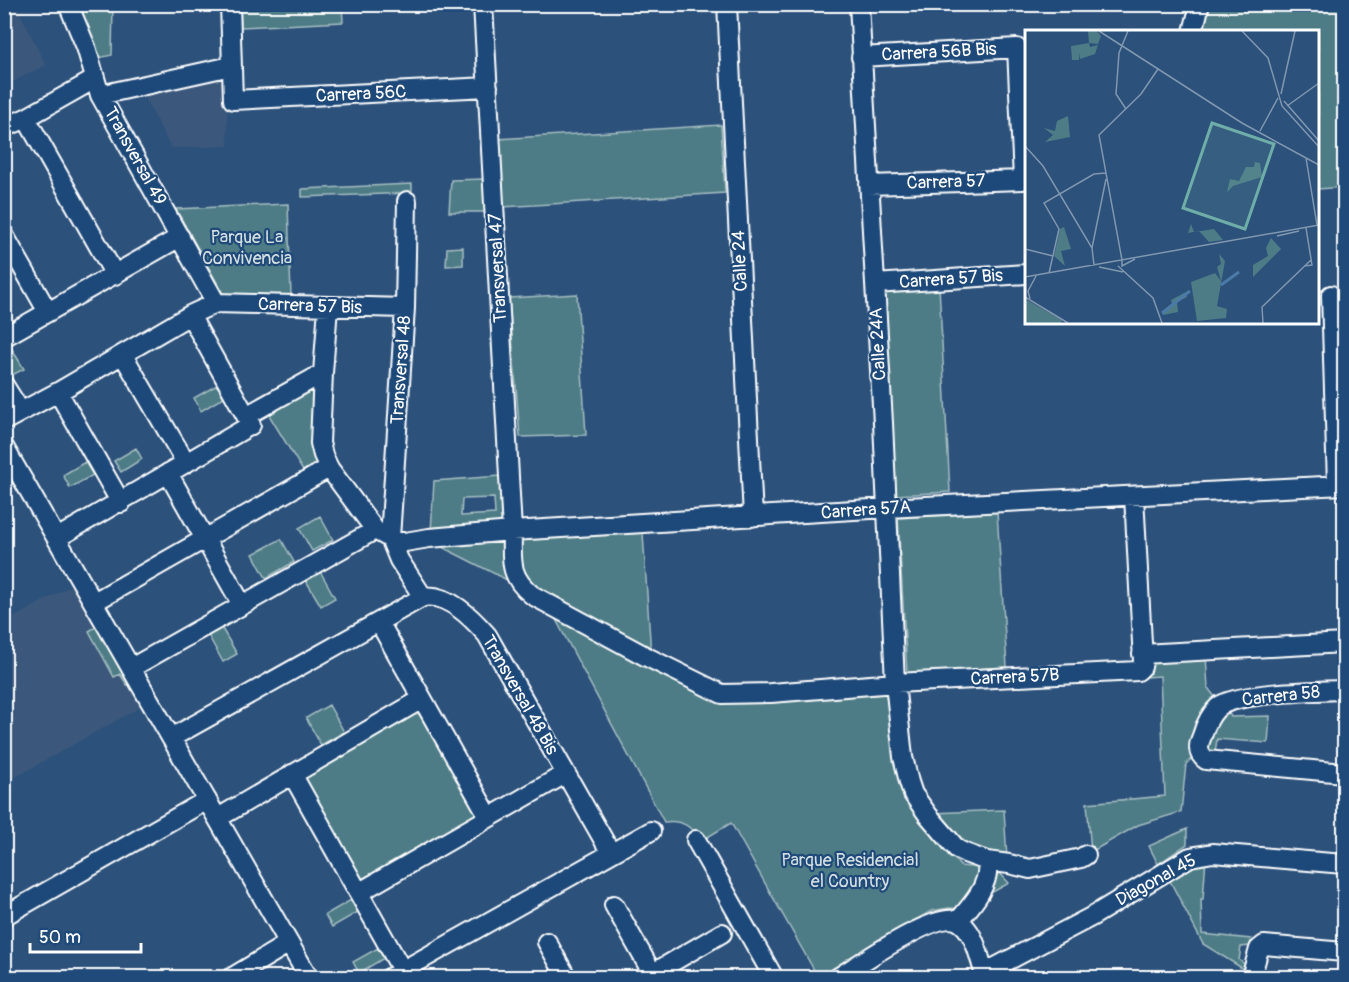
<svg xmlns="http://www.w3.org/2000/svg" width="1349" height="982" font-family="Pangolin,sans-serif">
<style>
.built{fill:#3b597c}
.green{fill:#4e7c86;stroke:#a6bec2;stroke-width:1.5;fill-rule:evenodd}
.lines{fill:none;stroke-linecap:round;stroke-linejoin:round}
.minor-casing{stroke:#fff;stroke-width:22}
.minor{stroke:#1f4a7a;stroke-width:18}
.labels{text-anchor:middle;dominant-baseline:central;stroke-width:4.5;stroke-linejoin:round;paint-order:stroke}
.street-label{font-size:18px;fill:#fff;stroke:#1f4a7a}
.park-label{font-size:18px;fill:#d3dee1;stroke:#1f4a7a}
.inset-river{fill:none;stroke:#4b7aa8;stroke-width:3}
.inset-road{fill:none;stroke:#8097b0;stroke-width:1.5}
.view{fill:#6fada8;fill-opacity:0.15;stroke:#6fada8;stroke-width:3}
.inset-edge{fill:none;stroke:#fff;stroke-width:3}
</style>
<rect width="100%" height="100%" fill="#2c517b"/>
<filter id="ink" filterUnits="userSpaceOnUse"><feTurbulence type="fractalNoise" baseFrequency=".0167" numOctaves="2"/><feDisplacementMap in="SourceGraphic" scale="12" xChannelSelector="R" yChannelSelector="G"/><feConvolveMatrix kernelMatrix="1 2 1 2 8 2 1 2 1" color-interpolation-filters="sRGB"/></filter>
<g filter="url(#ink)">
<path class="built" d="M 5,4 L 16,5 L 46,65 L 5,86 Z
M 226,77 L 228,146 L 171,148 L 141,91 Z
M 76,583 L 144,705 L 5,783 L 4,623 Z"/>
<path class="green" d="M 75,5 L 113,5 L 112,55 L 99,58 Z
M 240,5 L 342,5 L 343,22 L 241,27 Z
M 1207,5 L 1344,5 L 1344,187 L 1318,189 L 1318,32 L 1199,32 Z
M 721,125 L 725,193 L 503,207 L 498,139 Z
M 485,179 L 486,212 L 449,212 L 451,180 Z
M 412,184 L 412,193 L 302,197 L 302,189 Z
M 288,204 L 291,297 L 224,295 L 176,209 Z
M 463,247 L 463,265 L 446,266 L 447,248 Z
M 939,286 L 950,492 L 895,495 L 884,289 Z
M 577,294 L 586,435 L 520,437 L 509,298 Z
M 9,344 L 24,369 L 12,375 L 5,362 L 4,346 Z
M 217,385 L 224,397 L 201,411 L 194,398 Z
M 315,387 L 313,447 L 316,463 L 303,471 L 269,415 Z
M 136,448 L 142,459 L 121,472 L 114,461 Z
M 85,462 L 93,475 L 70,488 L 63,475 Z
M 500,476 L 503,520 L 502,524 L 431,532 L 434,481 ZM 494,498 L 495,514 L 461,516 L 462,499 Z
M 997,512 L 1007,667 L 907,673 L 898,518 Z
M 320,516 L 333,540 L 312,551 L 299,528 Z
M 643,533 L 651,655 L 537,593 L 518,567 L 517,540 Z
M 281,539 L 294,562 L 266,578 L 253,554 Z
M 509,541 L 509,581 L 442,547 Z
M 320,571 L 335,598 L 321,606 L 305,579 Z
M 554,616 L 718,701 L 891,692 L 905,794 L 960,866 L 996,869 L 1009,883 L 962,909 L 949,908 L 931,911 L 821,977 L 818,977 L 731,823 L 701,841 C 692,827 682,819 664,822 Z
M 99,625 L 131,682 L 127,685 L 120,674 L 114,677 L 89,631 Z
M 221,627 L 237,654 L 223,662 L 208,635 Z
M 1206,656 L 1208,688 L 1215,697 L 1193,757 L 1186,764 L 1181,812 L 1138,825 L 1091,852 L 1087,803 L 1165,796 L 1160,676 L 1146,677 L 1147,659 Z
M 329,705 L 344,732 L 321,745 L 306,718 Z
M 418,712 L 477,814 L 362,879 L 304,777 Z
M 1229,713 L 1231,717 L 1270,716 L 1268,743 L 1217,739 L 1215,753 L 1205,752 L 1218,715 Z
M 1004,810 L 1007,859 L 970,850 L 933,813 Z
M 1187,829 L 1187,844 L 1158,864 L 1149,846 Z
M 1206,858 L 1203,899 L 1201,899 L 1202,934 L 1251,939 L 1250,946 L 1241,947 L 1239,960 L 1246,965 L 1245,970 L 1203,944 L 1168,877 Z
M 351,900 L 358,912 L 332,927 L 325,915 Z
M 378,948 L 384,958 L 359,973 L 353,962 Z"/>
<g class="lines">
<g class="minor-casing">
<path id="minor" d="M 68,4 L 86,47 L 100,95 L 216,303
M 230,4 L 233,100 L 488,87
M 483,4 L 512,531 C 512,559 508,576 532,595 L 647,657 L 722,694 L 771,693 L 895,683 L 1138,671 L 1142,667 L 1143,661 L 1134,496
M 727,4 L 753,517
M 859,4 L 883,423 L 895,683 L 903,757 L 909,782 L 913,794 L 928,815 L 957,849 L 965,853 L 987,861 L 1009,864 L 1030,869 L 1081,858 L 1086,855
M 1193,32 L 1200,4
M 861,57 L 1017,48 L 1023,180 L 869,185
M 100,95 L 231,66
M 26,118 L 115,275
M 4,128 L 26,118 L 95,79
M 407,201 L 405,308 L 390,538 L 399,560 L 423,597 C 448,593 472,618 487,635 L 611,853
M 4,235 L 48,312
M 875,284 L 1026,274
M 1331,295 L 1337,485
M 328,307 L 323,373 L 320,443 L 323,455 L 329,468 L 375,530 L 396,542 L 405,542 L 429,538 L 512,531 L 887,508 L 1344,485
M 4,337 L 180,237
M 123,355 L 186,463
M 4,385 L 21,412
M 58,392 L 121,503
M 246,416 L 323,373
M 4,421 L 58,392 L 190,315 L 216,303 L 405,308
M 4,447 L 309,978
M 168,473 L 242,605
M 57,538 L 251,425 L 190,315
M 94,602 L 329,468
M 379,622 L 489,817
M 1142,654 L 1344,643
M 131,668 L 375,530
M 1344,690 C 1316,691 1245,692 1221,705 C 1212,711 1205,725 1202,736 C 1198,745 1197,754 1206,760 L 1344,773
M 171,738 L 423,597
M 292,774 L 402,970
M 218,818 L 422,699
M 696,840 L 774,978
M 360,892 L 565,774
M 614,905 L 655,978
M 4,916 L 207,800
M 958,921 C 972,905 991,884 987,861
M 547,942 L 567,978
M 985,975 L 992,969 L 1091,917 L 1190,857 L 1213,853 L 1344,864
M 231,978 L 289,943
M 389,978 L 651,831
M 645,978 L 722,933
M 837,978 C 858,965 937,910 958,921 C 975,930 979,958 985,975 L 984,978
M 1251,978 L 1259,949 L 1264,945 L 1344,952"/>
</g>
<use href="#minor" class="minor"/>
</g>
</g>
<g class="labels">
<g class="street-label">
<text transform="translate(939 52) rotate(-3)">Carrera 56B Bis</text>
<text transform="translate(361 94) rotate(-3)">Carrera 56C</text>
<text transform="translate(135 156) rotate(61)">Transversal 49</text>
<text transform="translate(946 182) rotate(-2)">Carrera 57</text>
<text transform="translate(740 261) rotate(-93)">Calle 24</text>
<text transform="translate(498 268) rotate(-93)">Transversal 47</text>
<text transform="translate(951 279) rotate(-4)">Carrera 57 Bis</text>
<text transform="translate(310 306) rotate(2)">Carrera 57 Bis</text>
<text transform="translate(878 344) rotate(-93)">Calle 24A</text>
<text transform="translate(401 370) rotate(-86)">Transversal 48</text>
<text transform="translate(866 510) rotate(-4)">Carrera 57A</text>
<text transform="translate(1015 677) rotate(-3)">Carrera 57B</text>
<text transform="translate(520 695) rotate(60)">Transversal 48 Bis</text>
<text transform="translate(1281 696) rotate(-6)">Carrera 58</text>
<text transform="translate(1156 880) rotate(-29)">Diagonal 45</text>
</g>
<g class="park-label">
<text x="247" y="237">Parque La<tspan x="247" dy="21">Convivencia</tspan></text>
<text x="850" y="860">Parque Residencial<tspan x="850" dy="21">el Country</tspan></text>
</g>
</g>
<g transform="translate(1025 30)">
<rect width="294" height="294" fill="#2c517b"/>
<path d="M 63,1 L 72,1 L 76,6 L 73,14 L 64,13 L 65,17 L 73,15 L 70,24 L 55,29 L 54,23 L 54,30 L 47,30 L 46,16 L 64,13 ZM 43,86 L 45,107 L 20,112 L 28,105 L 19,98 L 30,101 L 32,91 ZM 230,132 L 235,133 L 237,147 L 208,156 L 202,162 L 205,149 L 214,151 L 221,137 L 229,137 ZM 166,194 L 169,202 L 189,199 L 198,210 L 184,212 L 174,201 L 163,203 ZM 39,197 L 46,219 L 36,221 L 40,236 L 29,226 L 35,199 ZM 246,208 L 256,219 L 228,247 L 228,235 L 243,226 L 241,218 ZM 194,224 L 200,231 L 192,276 L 202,279 L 201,288 L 172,291 L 166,252 L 190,243 L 196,251 L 192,237 L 196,234 ZM 161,262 L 162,267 L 152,272 L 153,282 L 138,285 L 137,282 L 147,274 L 146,270 ZM 0,269 L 37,290 L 36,293 L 0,293 Z" fill="#4e7c86"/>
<path class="inset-river" d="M 196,255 L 214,242M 137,283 L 165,261"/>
<path class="inset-road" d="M 74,1 L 217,93 L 294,135M 217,1 L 243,28 L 257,76 L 294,117M 256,64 L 270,1M 259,71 L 294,111M 262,76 L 294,53M 101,79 L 91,64 L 94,23 L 103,1M 235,101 L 253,68M 0,116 L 18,136 L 67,218 L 69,235M 281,128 L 292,195M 252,206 L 274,201M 67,218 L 81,149M 0,219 L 28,226M 97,230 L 74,105 L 116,64 L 133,39M 97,230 L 97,236 L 110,229M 93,236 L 128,268 L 137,293M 279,236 L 287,235 L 281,198M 74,237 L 98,242M 24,243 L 34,199 L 19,173 L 69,144 L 81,143M 0,247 L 294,195M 0,267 L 43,293M 5,269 L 3,261 L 11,246M 238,293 L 237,277 L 286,230"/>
<path class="view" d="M 187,93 L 249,114 L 220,199 L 158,178 Z"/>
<rect width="294" height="294" class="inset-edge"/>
</g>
<rect width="1349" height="982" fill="none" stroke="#1f4a7a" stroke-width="24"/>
<rect x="12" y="12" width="1325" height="958" fill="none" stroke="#fff" stroke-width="2" filter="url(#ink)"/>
<path d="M30 943v9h111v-9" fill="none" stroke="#ffffff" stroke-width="3"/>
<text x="39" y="943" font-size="18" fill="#ffffff" stroke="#1f4a7a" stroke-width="4.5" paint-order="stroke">50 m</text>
</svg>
